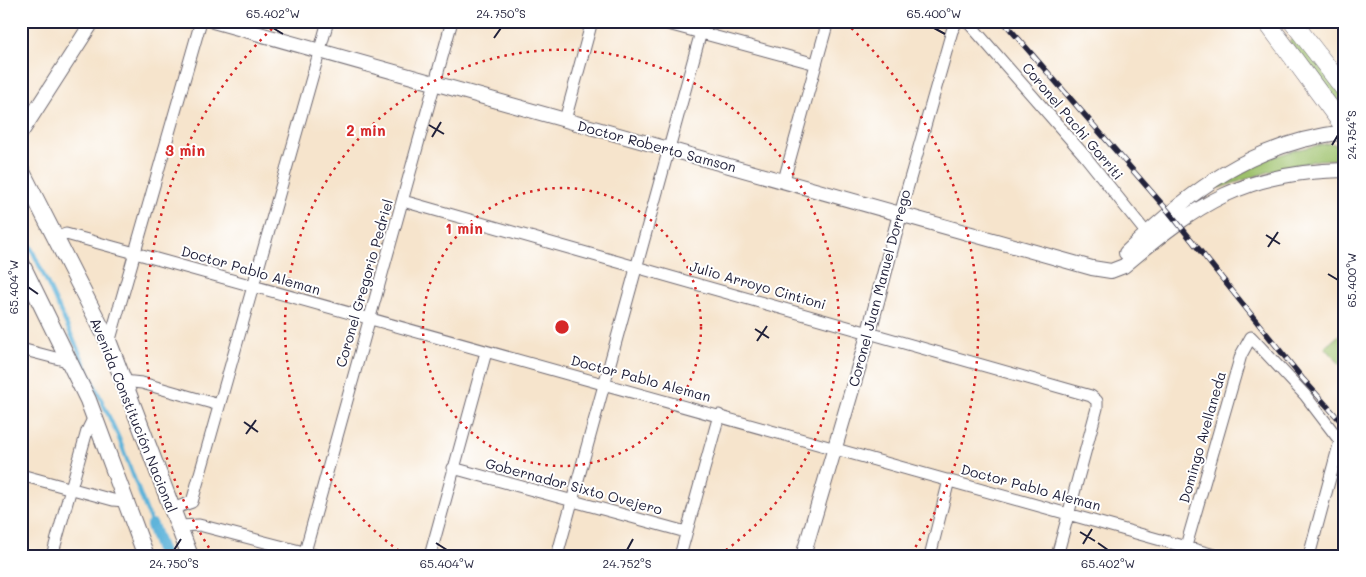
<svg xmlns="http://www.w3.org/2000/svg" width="1366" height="577" font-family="Mali,sans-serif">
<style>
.green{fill:#9dc16b;stroke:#607253}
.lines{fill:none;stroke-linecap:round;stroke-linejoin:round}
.stream{stroke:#5eb4da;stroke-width:4}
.canal{stroke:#5eb4da;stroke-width:12}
.minor-casing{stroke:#6c666e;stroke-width:13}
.tertiary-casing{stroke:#6c666e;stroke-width:16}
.secondary-casing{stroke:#6c666e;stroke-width:18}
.primary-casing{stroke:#6c666e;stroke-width:19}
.minor{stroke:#fff;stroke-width:11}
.tertiary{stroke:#fff;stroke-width:14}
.secondary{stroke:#fff;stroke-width:16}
.primary{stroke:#fff;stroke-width:18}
.rail-casing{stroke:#22223b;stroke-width:5.5}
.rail{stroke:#fff;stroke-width:4;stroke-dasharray:11;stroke-linecap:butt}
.ticks{fill:none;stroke:#22223b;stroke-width:2}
.ring{fill:none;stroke:#d62828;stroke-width:2.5;stroke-dasharray:2.5 5}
.labels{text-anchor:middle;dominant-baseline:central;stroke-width:4;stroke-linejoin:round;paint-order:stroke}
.street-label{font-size:14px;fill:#22223b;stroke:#fff}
.centre{fill:#d62828;stroke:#fff;stroke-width:2.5}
.ring-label{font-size:15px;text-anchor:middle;font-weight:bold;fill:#d62828;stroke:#fff;stroke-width:4;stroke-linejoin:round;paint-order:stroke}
.neatline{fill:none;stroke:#22223b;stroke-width:2}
.ticks-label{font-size:12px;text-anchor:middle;fill:#22223b}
</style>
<rect width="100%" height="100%" fill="#fff"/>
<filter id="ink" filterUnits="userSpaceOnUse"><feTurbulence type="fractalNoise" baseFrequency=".02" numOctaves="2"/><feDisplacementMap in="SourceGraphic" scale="10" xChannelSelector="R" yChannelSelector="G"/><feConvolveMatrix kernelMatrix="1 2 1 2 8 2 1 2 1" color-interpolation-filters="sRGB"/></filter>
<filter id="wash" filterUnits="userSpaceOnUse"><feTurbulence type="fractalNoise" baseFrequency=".0096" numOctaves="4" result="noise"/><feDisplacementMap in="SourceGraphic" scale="20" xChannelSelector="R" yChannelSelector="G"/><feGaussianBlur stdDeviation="1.12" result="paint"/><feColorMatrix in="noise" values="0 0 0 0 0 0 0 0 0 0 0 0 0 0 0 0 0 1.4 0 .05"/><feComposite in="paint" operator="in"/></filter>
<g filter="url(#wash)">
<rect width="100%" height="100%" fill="#f6e4cc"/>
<path class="green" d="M 1296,36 L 1345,100 L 1345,118 L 1289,41 Z
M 1330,143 L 1345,147 L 1345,159 L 1319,160 L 1281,168 L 1219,188 L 1218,186 L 1264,160 L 1295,150 Z
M 1345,330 L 1345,370 L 1325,347 Z"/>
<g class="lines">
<path class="stream" d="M 21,226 L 118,436 L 152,525"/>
<path class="canal" d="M 152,525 L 163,556"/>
</g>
</g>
<g filter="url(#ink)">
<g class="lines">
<g class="minor-casing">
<path id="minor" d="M 657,21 L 816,64
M 967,21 L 1085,156 L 1152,240
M 565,120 L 592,21
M 784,180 L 828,21
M 403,201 L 1091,396 L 1097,401 L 1097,408 L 1057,556
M 900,214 L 952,31 L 957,21
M 55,238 L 66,234 L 135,253 L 1218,556
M 109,343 L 201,21
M 21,349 L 71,362
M 123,381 L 142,383 L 219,405
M 453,468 L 686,532
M 21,475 L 113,500 L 125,501
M 172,509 L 192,502 L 328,21
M 179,526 L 199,525 L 319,556
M 1186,546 L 1241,355 L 1251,337 L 1305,395 L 1340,441 L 1309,556
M 305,552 L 452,21
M 52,556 L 87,431 L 94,417
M 430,556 L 486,352
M 557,556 L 704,21
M 680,556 L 719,415
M 930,556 L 949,480"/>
</g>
<g class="tertiary-casing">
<path id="tertiary" d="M 213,21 L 1092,268 L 1111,271 L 1124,266 C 1198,203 1244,172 1345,170
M 21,133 L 93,21
M 1126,253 C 1191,190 1252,143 1345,132
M 803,556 L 869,332 L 900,214"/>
</g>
<g class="secondary-casing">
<path id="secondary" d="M 21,170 L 109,343 L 190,556
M 21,263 L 88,400 L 146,556"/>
</g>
<g class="primary-casing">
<path id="primary" d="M 1266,21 L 1345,128
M 1292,21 L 1345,90"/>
</g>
<use href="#minor" class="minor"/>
<use href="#tertiary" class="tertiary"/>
<use href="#secondary" class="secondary"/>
<use href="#primary" class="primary"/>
<g class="rail-casing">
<path id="rail" d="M 1003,21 L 1169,212 L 1302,378 L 1345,426"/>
</g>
<use href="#rail" class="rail"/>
</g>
</g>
<path class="ticks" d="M 273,28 L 283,34M 934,28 L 945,34M 494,38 L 501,28M 429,125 L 444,134M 432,137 L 441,122M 1332,145 L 1338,135M 1266,235 L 1280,244M 1268,247 L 1278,232M 1328,274 L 1338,280M 28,287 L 38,294M 755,329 L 769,338M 757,341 L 767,326M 244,422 L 258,432M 246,434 L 256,420M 1080,532 L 1095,541M 436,543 L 447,550M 1098,543 L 1108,550M 1083,544 L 1092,529M 174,550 L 181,539M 627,550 L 633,539"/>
<g class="ring">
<circle cx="562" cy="327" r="139"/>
<path d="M405 555A277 277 0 1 1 719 555"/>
<path d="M213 554A416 416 0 0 1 278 23M846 23A416 416 0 0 1 911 554"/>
</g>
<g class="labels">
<g class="street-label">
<text transform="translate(1073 121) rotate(50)">Coronel Pachi Gorriti</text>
<text transform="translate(657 146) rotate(15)">Doctor Roberto Samson</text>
<text transform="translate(251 270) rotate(16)">Doctor Pablo Aleman</text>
<text transform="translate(364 283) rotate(-74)">Coronel Gregorio Pedriel</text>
<text transform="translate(758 285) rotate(16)">Julio Arroyo Cintioni</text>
<text transform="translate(879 288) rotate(-75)">Coronel Juan Manuel Dorrego</text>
<text transform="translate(641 378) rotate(15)">Doctor Pablo Aleman</text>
<text transform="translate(134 415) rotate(68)">Avenida Constitución Nacional</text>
<text transform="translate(1202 437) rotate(-74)">Domingo Avellaneda</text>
<text transform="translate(574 486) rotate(15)">Gobernador Sixto Ovejero</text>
<text transform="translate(1031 487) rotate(15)">Doctor Pablo Aleman</text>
</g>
</g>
<circle cx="562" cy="327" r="8" class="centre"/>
<g class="ring-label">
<text x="366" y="136">2 min</text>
<text x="185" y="156">3 min</text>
<text x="464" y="234">1 min</text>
</g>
<rect width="1366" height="577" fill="none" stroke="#fff" stroke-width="55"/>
<rect x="28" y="28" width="1310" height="522" class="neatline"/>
<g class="ticks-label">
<text x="273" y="18">65.402°W</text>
<text x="501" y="18">24.750°S</text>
<text x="934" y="18">65.400°W</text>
<text transform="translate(1352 135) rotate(-90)" y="4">24.754°S</text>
<text transform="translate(1352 280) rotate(-90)" y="4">65.400°W</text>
<text transform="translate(14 287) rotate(-90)" y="4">65.404°W</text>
<text x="174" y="568">24.750°S</text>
<text x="447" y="568">65.404°W</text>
<text x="627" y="568">24.752°S</text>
<text x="1108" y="568">65.402°W</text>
</g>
</svg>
